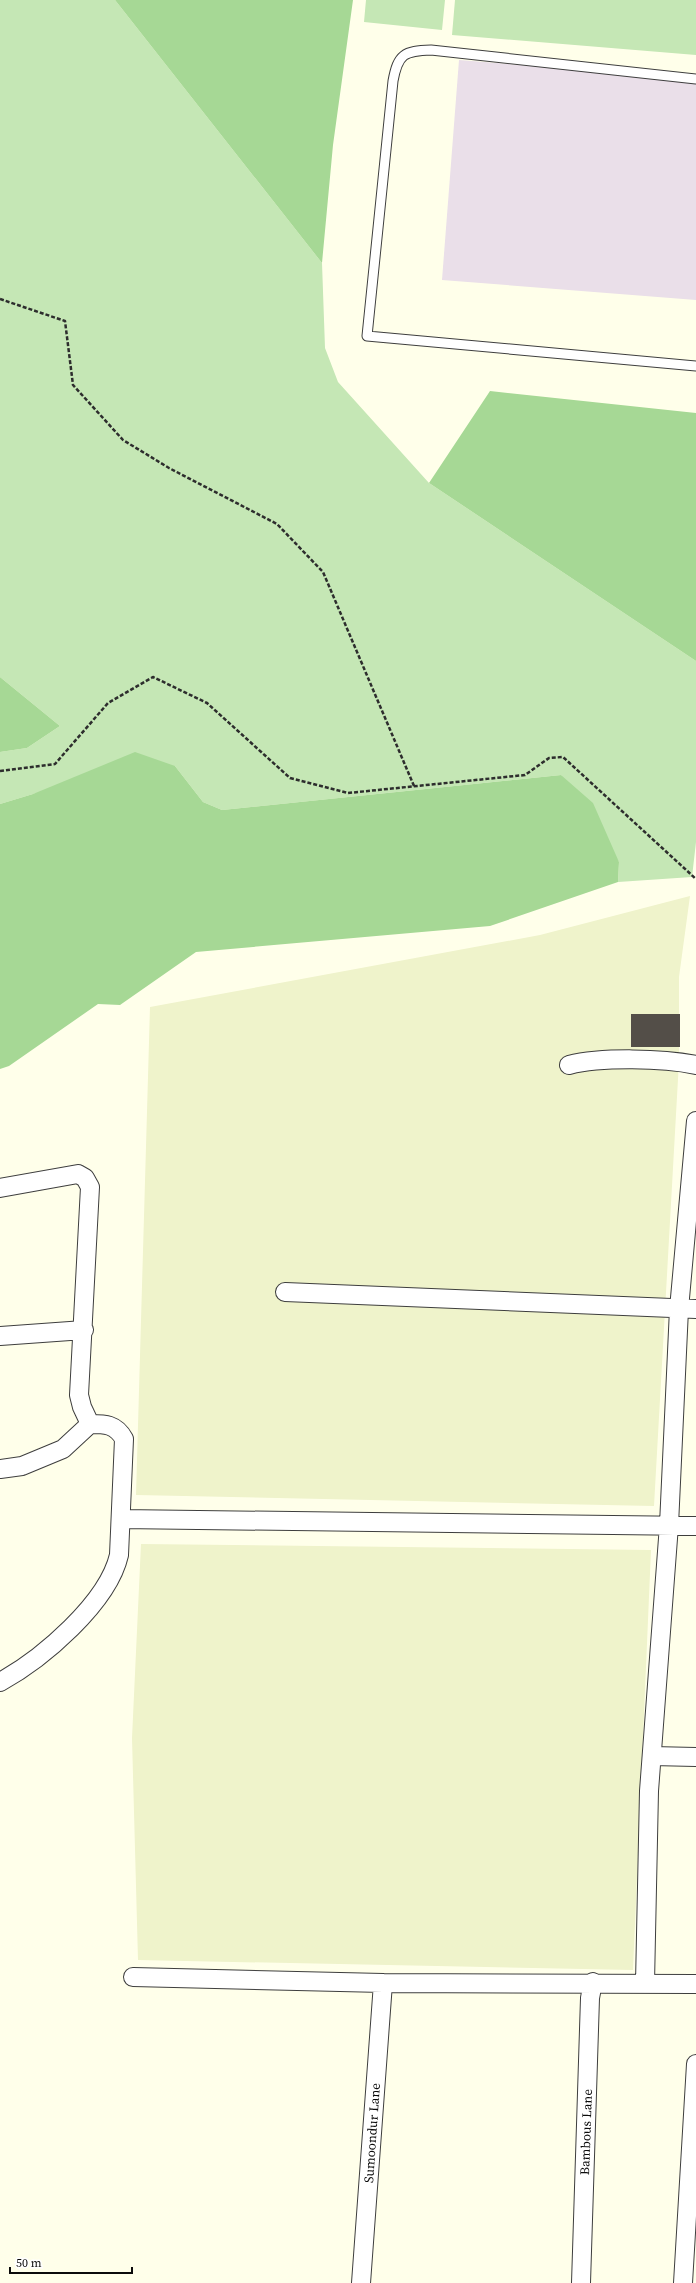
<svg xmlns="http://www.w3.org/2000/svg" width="696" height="2283" font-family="'Source Serif 4',serif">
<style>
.industrial{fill:#eadfe9}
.farmland{fill:#eff3cb}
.green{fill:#c5e7b5}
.forest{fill:#a6d895}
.building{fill:#534e48}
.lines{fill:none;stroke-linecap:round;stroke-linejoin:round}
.service-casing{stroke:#3e3e3e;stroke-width:11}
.minor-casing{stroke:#3e3e3e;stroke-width:20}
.path{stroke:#2d2d2d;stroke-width:2.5;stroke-dasharray:4 2;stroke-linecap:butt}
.service{stroke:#fff;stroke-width:9}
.minor{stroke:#fff;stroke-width:18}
.labels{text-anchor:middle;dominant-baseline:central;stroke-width:4;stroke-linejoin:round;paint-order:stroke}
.street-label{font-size:13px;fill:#0b0b0b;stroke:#fff}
</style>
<rect width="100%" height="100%" fill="#ffffea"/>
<path class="industrial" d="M 459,60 L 696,79 L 696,300 L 442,280 Z"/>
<path class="farmland" d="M 690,896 L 679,977 L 679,1061 L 654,1506 L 136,1495 L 150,1007 L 540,935 Z
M 141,1544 L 651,1550 L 633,1970 L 138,1960 L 132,1738 Z"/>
<path class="green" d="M 0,0 L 115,0 L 322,263 L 325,348 L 338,382 L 429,483 L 696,661 L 696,842 L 692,877 L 618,882 L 619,862 L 561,775 L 222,810 L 203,802 L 175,766 L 33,794 L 0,804 L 0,752 L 27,748 L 60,726 L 0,677 Z
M 366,0 L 445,0 L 442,30 L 364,22 Z
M 455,0 L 696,0 L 696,55 L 452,35 Z"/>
<path class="forest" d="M 115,0 L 353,0 L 333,145 L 322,263 Z
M 490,391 L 696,413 L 696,661 L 429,483 Z
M 0,677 L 60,726 L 27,748 L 0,752 Z
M 135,752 L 175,766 L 203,802 L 222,810 L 561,775 L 593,803 L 619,862 L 618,882 L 490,926 L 196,952 L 120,1005 L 98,1004 L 9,1066 L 0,1069 L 0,804 L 33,794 Z"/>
<path class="building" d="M 631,1014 L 680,1014 L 680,1047 L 631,1047 Z"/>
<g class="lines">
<g class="service-casing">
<path id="service" d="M 696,79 L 431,50 C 404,51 398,54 393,81 L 367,336 L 696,366"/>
</g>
<g class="minor-casing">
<path id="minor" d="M 569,1065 C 601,1057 663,1058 696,1065
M 0,1188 L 78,1174 L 85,1178 L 90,1187 L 79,1395 L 82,1407 L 90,1424
M 285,1292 L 696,1309
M 0,1336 L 84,1330
M 0,1469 L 22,1466 L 63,1449 L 90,1424 C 105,1424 116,1424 124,1439 L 119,1555 C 108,1603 42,1659 0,1682
M 121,1519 L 696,1526
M 652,1756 L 696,1757
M 133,1977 L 383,1983 L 696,1984
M 645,1983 L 649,1791 L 669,1525 L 679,1309 L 696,1121
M 361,2283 L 383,1983
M 581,2283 L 590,1998 L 593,1982
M 683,2283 L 696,2064"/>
</g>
<path class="path" d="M 0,299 L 65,321 L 73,385 L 123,440 L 169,468 L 277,524 L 323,572 L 414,786
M 0,771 L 55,764 L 108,703 L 153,677 L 207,703 L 290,778 L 348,793 L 525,775 L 549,758 L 563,757 L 696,879"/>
<use href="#service" class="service"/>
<use href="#minor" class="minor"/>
</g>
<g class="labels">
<g class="street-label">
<text transform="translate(586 2132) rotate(-88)">Bambous Lane</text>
<text transform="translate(372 2133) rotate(-86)">Sumoondur Lane</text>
</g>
</g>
<path d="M10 2267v6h122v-6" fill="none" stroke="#0b0b0b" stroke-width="2"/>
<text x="16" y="2267" font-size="12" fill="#0b0b0b" stroke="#ffffff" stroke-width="3" paint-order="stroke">50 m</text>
</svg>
